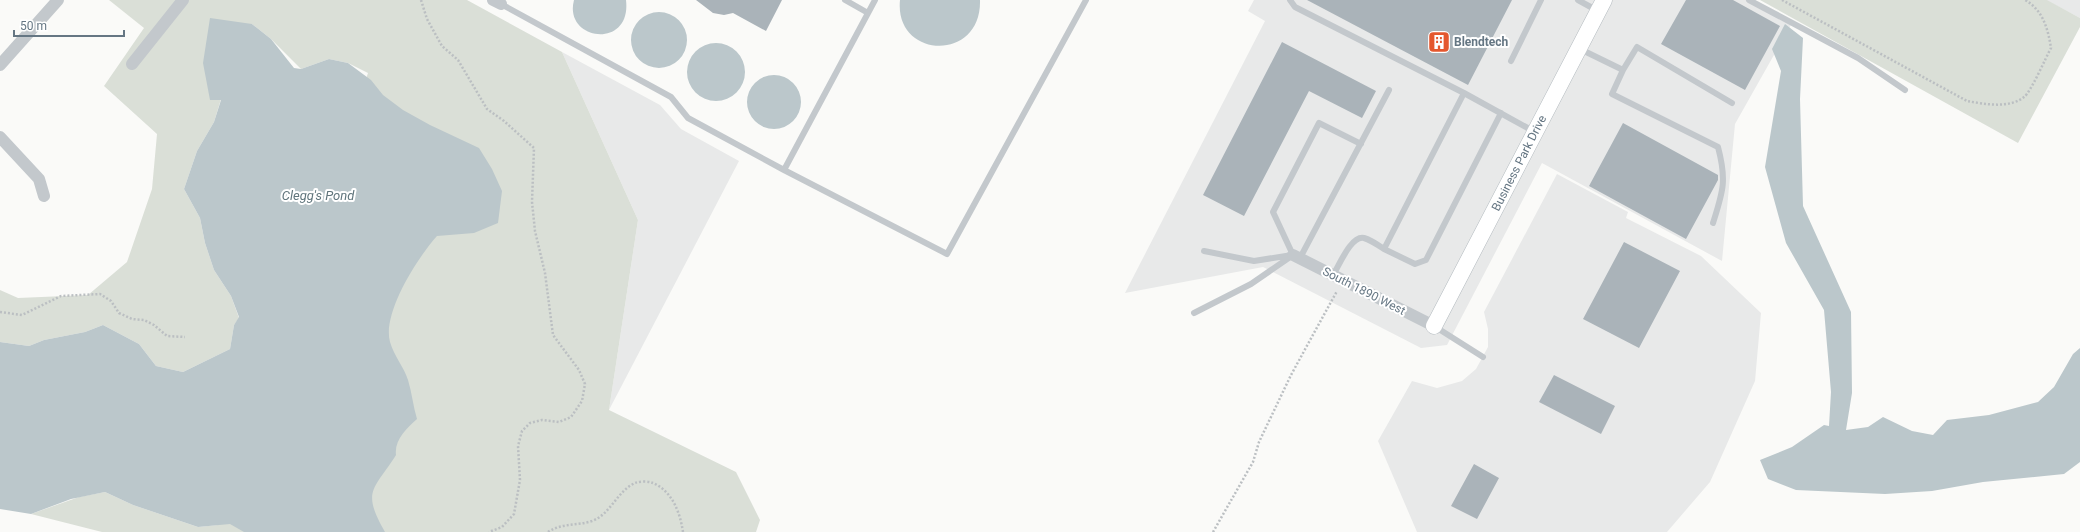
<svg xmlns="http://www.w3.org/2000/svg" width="2080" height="532" font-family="Roboto,sans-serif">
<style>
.built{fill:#e8e9e9}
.green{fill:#dadfd7}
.water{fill:#bbc7cb}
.building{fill:#aab3b9}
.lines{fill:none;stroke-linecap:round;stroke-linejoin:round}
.secondary-casing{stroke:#b3babf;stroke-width:17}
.path{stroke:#bbbfc2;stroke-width:2.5;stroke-dasharray:2 2;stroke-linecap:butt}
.lane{stroke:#c3c8cc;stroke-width:6}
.street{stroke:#c3c8cc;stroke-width:12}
.secondary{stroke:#fff;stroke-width:16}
.labels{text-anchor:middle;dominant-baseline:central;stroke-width:4;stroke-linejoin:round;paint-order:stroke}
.poi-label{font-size:12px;font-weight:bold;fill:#657683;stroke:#fff;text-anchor:start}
.street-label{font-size:12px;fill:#657683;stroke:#fff}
.water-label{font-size:13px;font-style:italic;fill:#60757c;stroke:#fff}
</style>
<rect width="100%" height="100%" fill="#fafaf8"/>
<path class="built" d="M 1254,0 L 1749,0 L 1792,23 L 1735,124 L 1722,261 L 1542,163 L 1447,345 L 1421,348 L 1263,267 L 1125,293 L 1265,21 L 1248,11 Z
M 2046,0 L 2080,0 L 2080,18 Z
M 562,52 L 660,105 L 681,129 L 739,161 L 609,410 L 638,220 Z
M 1557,174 L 1628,212 L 1626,218 L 1701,256 L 1761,313 L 1755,381 L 1710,482 L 1667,532 L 1417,532 L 1378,441 L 1412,381 L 1437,388 L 1462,381 L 1476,369 L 1488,347 L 1488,329 L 1484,312 Z"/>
<path class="green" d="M 109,0 L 467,0 L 562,52 L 638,220 L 609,410 L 736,472 L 760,520 L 756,532 L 102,532 L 31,514 L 79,497 L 105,492 L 133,505 L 198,527 L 218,525 L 368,73 L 348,63 L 329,59 L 301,69 L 271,39 L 252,24 L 221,99 L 214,122 L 197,151 L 184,189 L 200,218 L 205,243 L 214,270 L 231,296 L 239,318 L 234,325 L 230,349 L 183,372 L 156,366 L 139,344 L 103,325 L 85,332 L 44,340 L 29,346 L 0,342 L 0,290 L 18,298 L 88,295 L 127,262 L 152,189 L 157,134 L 104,86 L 144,28 Z
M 1760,0 L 2047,0 L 2080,18 L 2080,27 L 2018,143 Z"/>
<path class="water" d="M 574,0 L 626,0 C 632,50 563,41 574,0 Z
M 900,0 L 980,0 C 982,63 894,59 900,0 Z
M631 40a28 28 0 1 1 56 0a28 28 0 1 1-56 0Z
M 210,18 L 252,24 L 271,39 L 294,68 L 301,69 L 329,59 L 348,63 L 371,80 L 383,95 L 403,110 L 430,125 L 479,148 L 492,169 L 502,191 L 498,223 L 474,233 L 437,236 C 418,257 382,313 390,342 C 394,356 404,367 408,380 C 412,393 413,406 417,419 C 407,428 394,440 396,455 C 374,490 361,490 385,532 L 244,532 L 230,524 L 198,527 L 133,505 L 105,492 L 71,499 L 31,514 L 0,509 L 0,342 L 29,346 L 44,340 L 85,332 L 103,325 L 139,344 L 156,366 L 183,372 L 230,349 L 234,325 L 239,317 L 231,296 L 214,270 L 205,243 L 200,218 L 184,189 L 197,151 L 214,122 L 221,100 L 210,100 L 203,63 Z
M 1785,24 L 1803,38 L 1800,99 L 1803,206 L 1851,312 L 1852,393 L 1846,430 L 1868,427 L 1883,417 L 1912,431 L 1933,435 L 1947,420 L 1989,415 L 2038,402 L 2054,387 L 2073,354 L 2080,348 L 2080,462 L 2064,474 L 1983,482 L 1932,491 L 1885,494 L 1796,490 L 1768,479 L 1760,460 L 1792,447 L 1824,425 L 1829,426 L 1831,392 L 1824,310 L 1786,243 L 1765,167 L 1781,71 L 1772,49 Z
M687 72a29 29 0 1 1 58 0a29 29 0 1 1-58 0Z
M747 102a27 27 0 1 1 54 0a27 27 0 1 1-54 0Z"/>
<path class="building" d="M 696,0 L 782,0 L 766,31 L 733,13 L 724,15 L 713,13 Z
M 1307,0 L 1512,0 L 1468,85 Z
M 1686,0 L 1733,0 L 1780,26 L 1745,90 L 1661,44 Z
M 1282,42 L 1376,91 L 1362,118 L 1309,91 L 1244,216 L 1203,195 Z
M 1623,123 L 1718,175 L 1718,180 L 1686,239 L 1589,186 Z
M 1624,242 L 1680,271 L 1639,348 L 1583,319 Z
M 1554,375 L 1615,406 L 1601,434 L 1539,402 Z
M 1474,464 L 1499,478 L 1477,519 L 1451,506 Z"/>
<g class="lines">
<g class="secondary-casing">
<path id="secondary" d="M 1434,326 L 1604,0"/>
</g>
<path class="path" d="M 421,0 L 427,19 L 442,46 L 458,60 L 487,109 L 504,121 L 534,148 L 532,202 L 535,231 L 545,273 L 553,335 L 579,370 L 585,384 L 582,401 L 571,417 L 559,422 L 542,420 L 530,423 L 522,431 L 518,446 L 520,480 L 514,514 L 502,527 L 489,532
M 1782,0 L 1967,101 C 1984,104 2009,109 2024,97 C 2031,92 2046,57 2051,48 C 2048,29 2043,10 2025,0
M 0,312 L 22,315 L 61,296 L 100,294 L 111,301 L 119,313 L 132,319 L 144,320 L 154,325 L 167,336 L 185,337
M 548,532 C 561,523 577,526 592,521 C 611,514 617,491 635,483 C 640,481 648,481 653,483 C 672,491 680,512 683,532
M 1213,532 L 1253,462 L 1259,442 L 1291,375 L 1337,291"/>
<path class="lane" d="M 845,0 L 868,13
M 875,0 L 784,170 L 947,254 L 1086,0
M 1290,0 L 1295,7 L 1464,93
M 1578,0 L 1598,11
M 1749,0 L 1858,58 L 1905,90
M 501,4 L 671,97 L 688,118 L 784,170
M 1580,49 L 1623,70 L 1637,47 L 1732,103
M 1511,61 L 1541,0
M 1623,70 L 1612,94 L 1718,147 C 1727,181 1723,191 1713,223
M 1501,113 L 1426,260 L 1415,264 L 1384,249 L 1464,93 L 1535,132
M 1204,251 L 1254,261 L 1292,255
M 1293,255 L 1273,212 L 1319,123 L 1361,144
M 1300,258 L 1389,90
M 1333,275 C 1339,266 1351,235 1364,238 C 1371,240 1378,245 1384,249
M 1194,313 L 1251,284 L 1293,255
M 1434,326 L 1483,357"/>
<path class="street" d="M 493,0 L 501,4
M 132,64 L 183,0
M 0,65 L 58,0
M 0,137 L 39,179 L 44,196
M 1293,255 L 1434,326"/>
<use href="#secondary" class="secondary"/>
</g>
<defs>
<g id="building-square" transform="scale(1.15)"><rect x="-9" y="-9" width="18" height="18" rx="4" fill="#e4572e" stroke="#fff"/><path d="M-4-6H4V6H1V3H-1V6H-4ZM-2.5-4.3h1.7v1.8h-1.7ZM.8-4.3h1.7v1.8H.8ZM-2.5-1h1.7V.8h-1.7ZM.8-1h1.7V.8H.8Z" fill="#fff"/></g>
</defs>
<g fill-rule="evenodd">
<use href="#building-square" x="1439" y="42"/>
</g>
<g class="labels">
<g class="poi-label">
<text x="1454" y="42">Blendtech</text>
</g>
<g class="street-label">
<text transform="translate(1519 163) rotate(-63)">Business Park Drive</text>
<text transform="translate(1364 291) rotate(27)">South 1890 West</text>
</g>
<g class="water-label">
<text x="318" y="195">Clegg's Pond</text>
</g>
</g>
<path d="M14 30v6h110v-6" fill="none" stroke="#657683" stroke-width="2"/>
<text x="20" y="30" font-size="12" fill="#657683" stroke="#ffffff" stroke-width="3" paint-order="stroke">50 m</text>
</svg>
